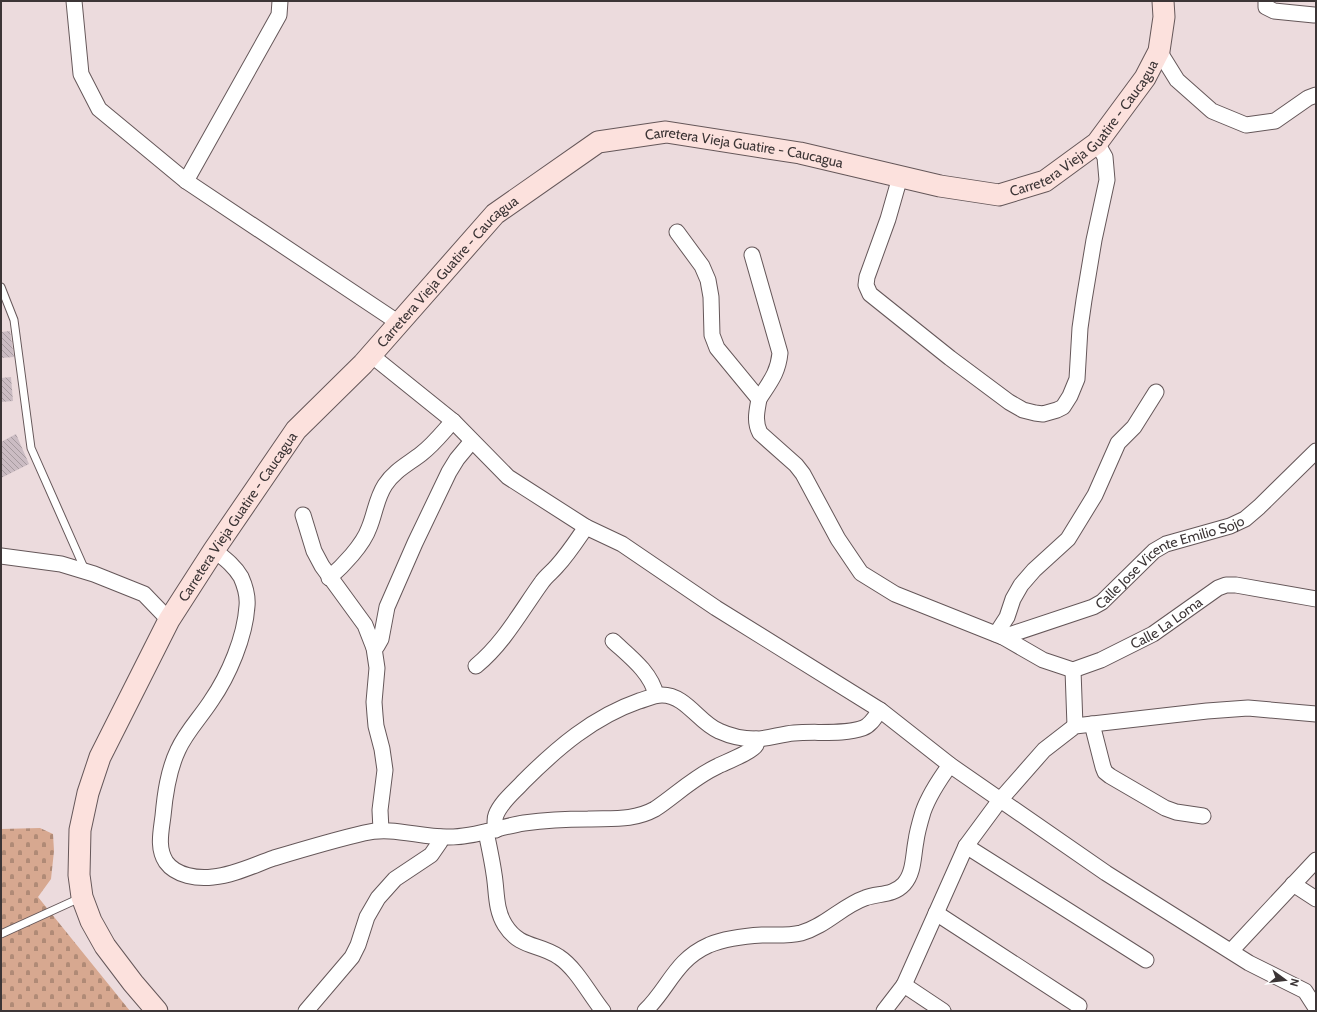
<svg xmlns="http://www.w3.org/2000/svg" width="1317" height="1012" font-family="Cabin,sans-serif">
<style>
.cemetery{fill:url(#cemetery-stones)}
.building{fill:url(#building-back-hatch)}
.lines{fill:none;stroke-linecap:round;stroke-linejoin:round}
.service-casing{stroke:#655759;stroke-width:9}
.minor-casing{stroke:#655759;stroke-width:17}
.secondary-casing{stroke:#655759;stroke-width:23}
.service{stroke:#fff;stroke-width:7}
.minor{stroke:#fff;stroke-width:15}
.secondary{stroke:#fce1dd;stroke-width:21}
.labels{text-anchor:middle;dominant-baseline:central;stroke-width:3;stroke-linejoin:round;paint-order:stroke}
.street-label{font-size:14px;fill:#3c3536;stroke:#fff}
</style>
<defs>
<pattern id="cemetery-stones" width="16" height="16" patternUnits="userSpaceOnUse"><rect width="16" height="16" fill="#d7a890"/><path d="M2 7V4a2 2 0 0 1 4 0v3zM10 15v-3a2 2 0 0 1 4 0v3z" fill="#b08a76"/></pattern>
<pattern id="building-back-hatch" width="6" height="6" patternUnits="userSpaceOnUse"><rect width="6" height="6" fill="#cbbcc3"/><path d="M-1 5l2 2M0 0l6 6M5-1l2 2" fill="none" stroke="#a69a9f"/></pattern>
</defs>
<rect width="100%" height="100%" fill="#ecdbdd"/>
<path class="cemetery" d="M 40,828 L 53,834 L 54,851 L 51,879 L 38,897 L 130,1011 L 1,1011 L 1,829 Z"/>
<path class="building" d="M 10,331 L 14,357 L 1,358 L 1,332 Z
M 11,377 L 13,401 L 1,402 L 1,378 Z
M 16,434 L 29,464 L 1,478 L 1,442 Z"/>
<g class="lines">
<g class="service-casing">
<path id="service" d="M 1,287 L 14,320 L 31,448 L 85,570
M 1,934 L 80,898"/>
</g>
<g class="minor-casing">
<g id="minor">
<path d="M 74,1 L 81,74 L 99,109 L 186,181 L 399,323"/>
<path d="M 1266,1 L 1266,7 L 1274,11 L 1314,15"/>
<path d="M 1159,51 L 1177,80 L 1212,111 L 1246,125 L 1275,121 L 1308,98 L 1316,95"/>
<path d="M 900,177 L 888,219 L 867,277 L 866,285 L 870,294 L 950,358 L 1009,402 L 1023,410 L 1035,413 L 1043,414 L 1057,410 L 1063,407 L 1070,396 L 1077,379 L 1080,328 L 1084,300 L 1094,240 L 1107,180 L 1105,157 L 1097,143"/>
<path d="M 186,181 L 279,15 L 280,1"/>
<path d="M 677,232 L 702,266 L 708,280 L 711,297 L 712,335 L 717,348 L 759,399 C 757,411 754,421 760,433 L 796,465 L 803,474 L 838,539 L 861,573 L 895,594 L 1003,637 L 1043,660 L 1073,670"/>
<path d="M 752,255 L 780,353 C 778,373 770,382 759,399"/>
<path d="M 371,355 L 453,421 L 508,477 L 586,527 L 622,544 L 716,608 L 880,710 L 950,765 L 1106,873 L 1249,963 L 1305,991 L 1316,1008"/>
<path d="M 303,515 L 314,551 L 322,566 L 365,625 L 374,648 L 377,668 L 374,702 L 375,715 L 376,726 L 382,749 L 385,770 L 380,810 L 381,830"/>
<path d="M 214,550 C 224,558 234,565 241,577 C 245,586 248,596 247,606 C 245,637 229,675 211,701 C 200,718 186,732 178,750 C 168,771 165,794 163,816 C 161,832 157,848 166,862 C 176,876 198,879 213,877 C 234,875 254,865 274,858 C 304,849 334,840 364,833 C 393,826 421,838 449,837 C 475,837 499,827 524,823 C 546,820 567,819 588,819 C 612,818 633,821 655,809 C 676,795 694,777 718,766 C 726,762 752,752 756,745 C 757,743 756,741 756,739"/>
<path d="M 1,556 L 61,564 L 94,574 L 144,594 L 169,620"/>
<path d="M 329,578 C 343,566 363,545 369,528 C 375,514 376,499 385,485 C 394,471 408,464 421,454 C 434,444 443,432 453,421"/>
<path d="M 996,634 L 1007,617 L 1013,599 L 1021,585 L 1034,570 L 1068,539 L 1095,495 L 1118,443 L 1134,427 L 1156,392"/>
<path id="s1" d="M 1003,637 L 1093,607 L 1102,602 L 1154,551 L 1166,544 L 1230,526 L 1245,519 L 1259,507 L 1316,451"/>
<path d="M 613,641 C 629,656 651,672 656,695"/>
<path d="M 374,648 L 377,646 L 381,639 L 387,607 L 415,543 L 449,472 L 457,459 L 472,441"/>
<path d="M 476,666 C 504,643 521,611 542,582 C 546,576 552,572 557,566 C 568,554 577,540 586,527"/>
<path d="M 1092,724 L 1103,767 L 1105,772 L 1110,776 L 1165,808 L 1176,812 L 1203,816"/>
<path id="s2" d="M 1075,726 L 1073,670 L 1101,660 L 1153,634 L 1218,588 L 1226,585 L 1236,585 L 1316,599"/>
<path d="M 496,830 C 495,824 494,820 496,815 C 501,802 514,792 523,782 C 557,748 593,717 639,701 C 646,699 654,695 662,695 C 686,695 699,723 719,731 C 730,736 743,739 755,739 C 768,739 781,734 794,733 C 815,731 843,735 863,728 C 871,725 875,717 880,710"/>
<path d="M 486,832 C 489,846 492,860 494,874 C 497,891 495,909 505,925 C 520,949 539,943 559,957 C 576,968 590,995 603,1011"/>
<path d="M 966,846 L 1146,960"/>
<path d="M 1293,884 L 1316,899"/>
<path d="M 936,913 L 1079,1006"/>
<path d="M 1231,951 L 1316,860"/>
<path d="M 904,985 L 943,1011"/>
<path d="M 306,1011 L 352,957 L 358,945 L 367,917 L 378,898 L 395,879 L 431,855 L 440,842 L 440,837"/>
<path d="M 645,1011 C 669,988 675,960 709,945 C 726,938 745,936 762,935 C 776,935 789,936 801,933 C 826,926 842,906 865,898 C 878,893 893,896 904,884 C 914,873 913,856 916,841 C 917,832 920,822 923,812 C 929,795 939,780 950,765"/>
<path d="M 884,1011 L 904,985 L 966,846 L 1000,800 L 1044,750 L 1075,726 L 1207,711 L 1248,708 L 1316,714"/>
</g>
</g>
<g class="secondary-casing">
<g id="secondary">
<path id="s3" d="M 157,1011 L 133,983 L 105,946 L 91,921 L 82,897 L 79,875 L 80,830 L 88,793 L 100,757 L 169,620 L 214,550 L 296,430 L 363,364 L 495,214 L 598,142 L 666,132 L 800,153 L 940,186 L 999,195 L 1045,181 L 1097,143 L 1145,78 L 1159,51 L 1164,17 L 1163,1"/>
</g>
</g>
<use href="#service" class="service"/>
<use href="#minor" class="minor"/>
<use href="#secondary" class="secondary"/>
</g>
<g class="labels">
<g class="street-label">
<text stroke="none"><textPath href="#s3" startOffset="1602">Carretera Vieja Guatire - Caucagua</textPath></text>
<text stroke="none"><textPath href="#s3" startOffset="1230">Carretera Vieja Guatire - Caucagua</textPath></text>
<text stroke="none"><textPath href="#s3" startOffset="882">Carretera Vieja Guatire - Caucagua</textPath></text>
<text stroke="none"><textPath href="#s3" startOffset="558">Carretera Vieja Guatire - Caucagua</textPath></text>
<text stroke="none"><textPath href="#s1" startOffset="186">Calle Jose Vicente Emilio Sojo</textPath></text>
<text stroke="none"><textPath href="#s2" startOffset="161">Calle La Loma</textPath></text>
</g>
</g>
<rect width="1317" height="1012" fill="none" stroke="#3c3536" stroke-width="4"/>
<g transform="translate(1285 980) rotate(105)" stroke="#ffffff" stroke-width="3" paint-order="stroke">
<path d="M0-3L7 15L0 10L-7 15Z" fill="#3c3536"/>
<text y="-6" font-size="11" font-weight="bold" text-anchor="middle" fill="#3c3536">N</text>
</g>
</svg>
